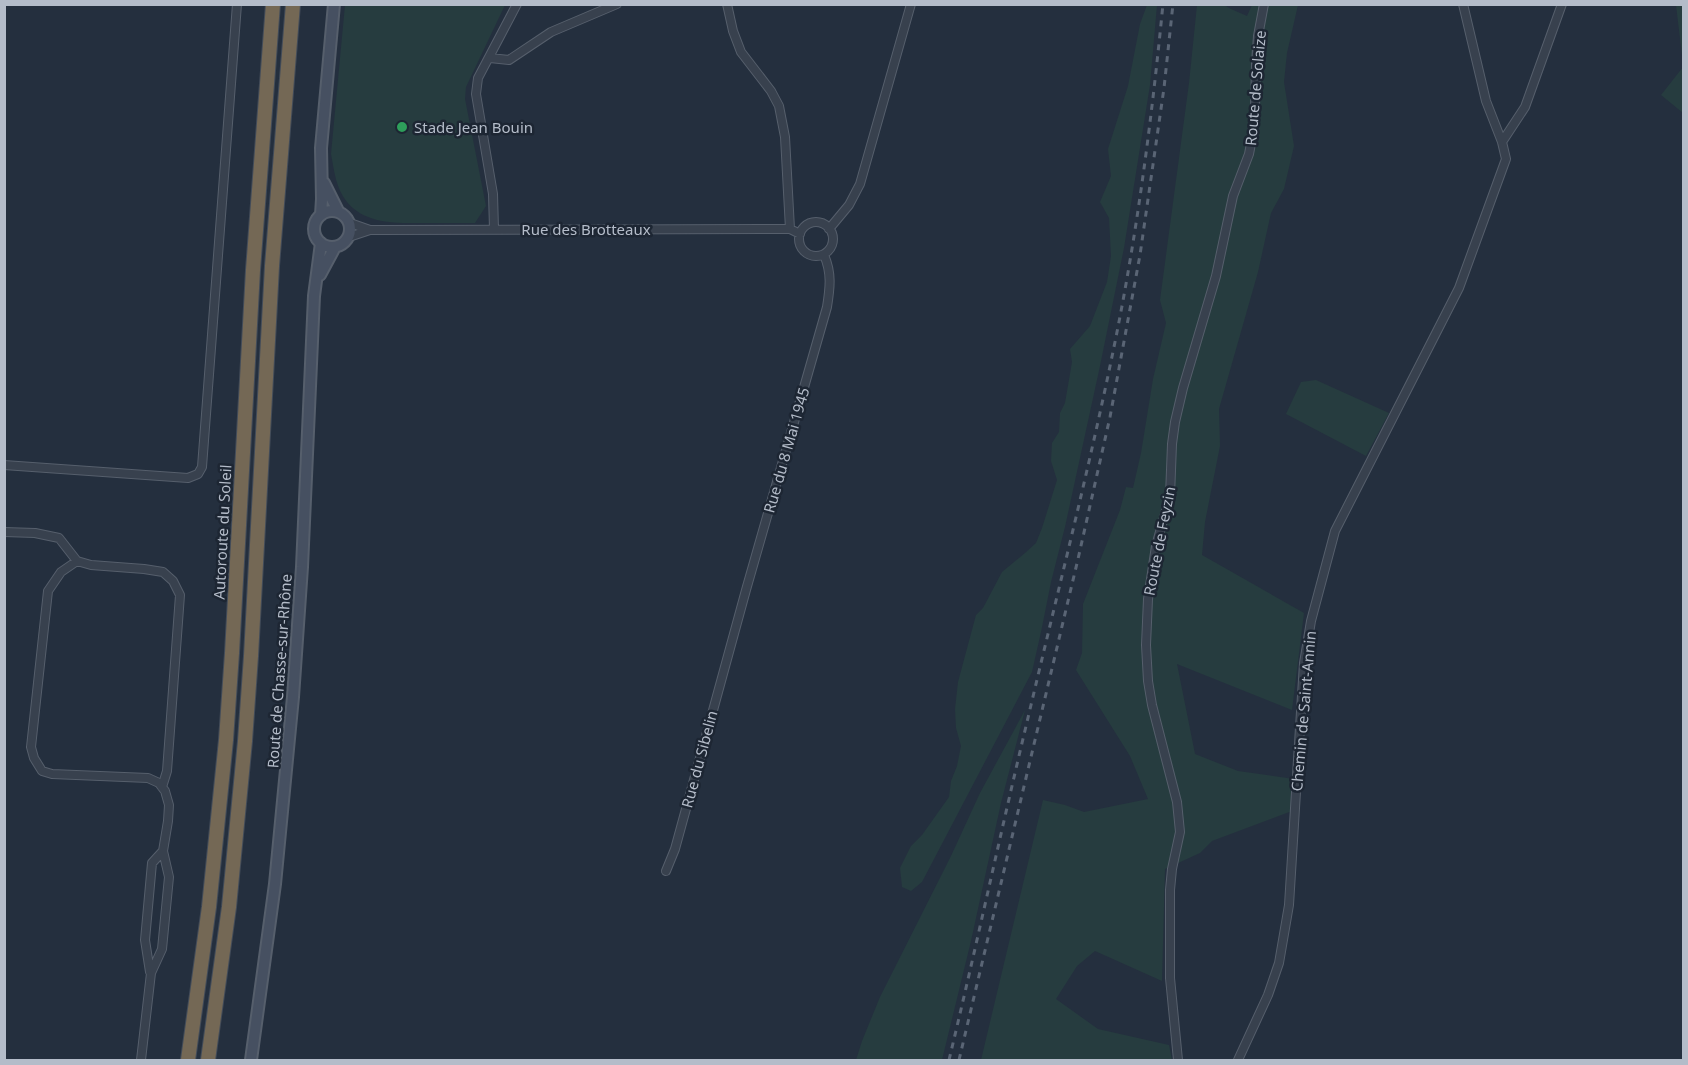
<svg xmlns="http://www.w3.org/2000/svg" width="1688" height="1065" font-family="'Noto Sans',sans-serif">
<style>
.green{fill:#263c3f}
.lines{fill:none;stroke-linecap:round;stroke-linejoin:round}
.street-casing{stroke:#565f6c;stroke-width:10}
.secondary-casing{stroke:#565f6c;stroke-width:14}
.highway-casing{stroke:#434c59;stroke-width:16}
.street{stroke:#38414e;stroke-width:8}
.secondary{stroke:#465061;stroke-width:10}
.highway{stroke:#746855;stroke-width:14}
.rail{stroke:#5a6575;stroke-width:3;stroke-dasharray:6 6;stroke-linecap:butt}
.leisure-dot{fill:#2e9e5b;stroke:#1d2633;stroke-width:2}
.labels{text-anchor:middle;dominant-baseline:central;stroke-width:5;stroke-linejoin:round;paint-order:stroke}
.street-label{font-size:15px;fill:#b4bcc9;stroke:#1d2633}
.poi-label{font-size:15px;fill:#b4bcc9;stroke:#1d2633;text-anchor:start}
</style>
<rect width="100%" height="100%" fill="#242f3e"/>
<path class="green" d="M 345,5 L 505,5 L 466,87 L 465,99 L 486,206 L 475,223 C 459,223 444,223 429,223 C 401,223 367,226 347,202 C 336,189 334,170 331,154 Z
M 1147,5 L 1157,5 L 1150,85 L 1124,248 L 1100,366 L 1065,527 L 1051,582 L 1041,632 L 1032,672 L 922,882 L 911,891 L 902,887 L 900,868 L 911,846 L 922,835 L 949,797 L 951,781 L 957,766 L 961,746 L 956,728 L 955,709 L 958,682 L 976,615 L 983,608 L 1002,572 L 1025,553 L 1036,543 L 1042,528 L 1057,480 L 1051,461 L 1052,443 L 1059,432 L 1060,413 L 1065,403 L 1072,362 L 1070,349 L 1090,326 L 1107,282 L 1111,256 L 1109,218 L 1100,202 L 1111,176 L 1108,149 L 1128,86 L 1140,24 Z
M 1197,5 L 1224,5 L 1231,9 L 1247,16 L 1252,5 L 1298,5 L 1287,53 L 1284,82 L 1294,146 L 1284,189 L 1271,213 L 1258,272 L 1219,409 L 1220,446 L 1205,522 L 1202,555 L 1304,613 L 1292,710 L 1177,664 L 1195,754 L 1238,771 L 1294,779 L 1292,811 L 1212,841 L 1200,853 L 1165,869 L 1162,981 L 1095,951 L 1077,966 L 1056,999 L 1098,1029 L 1169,1045 L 1172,1060 L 981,1060 L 1043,800 L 1065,805 L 1084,812 L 1148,799 L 1130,756 L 1076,670 L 1082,653 L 1083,604 L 1120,510 L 1126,487 L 1133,488 L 1141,453 L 1153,379 L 1166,323 L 1160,300 L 1189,83 Z
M 1676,5 L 1683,5 L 1683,64 Z
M 1683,67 L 1683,113 L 1661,95 Z
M 1316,380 L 1389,413 L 1366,456 L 1286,414 L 1301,382 Z
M 1025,710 L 1001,803 L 971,941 L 942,1060 L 856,1060 L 862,1041 L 880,997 L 951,856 L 980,793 Z"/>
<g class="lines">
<g class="street-casing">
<path id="street" d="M 727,4 L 733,31 L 741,52 L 771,91 L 779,106 L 785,137 L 790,229
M 490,58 L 509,60 L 551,32 L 617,4
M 1502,142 L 1525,107 L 1562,4
M799 239a17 17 0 1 1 34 0a17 17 0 1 1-34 0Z
M 350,223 L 370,230 L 790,229 L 800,234
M 494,229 L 493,194 L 476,94 L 478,78 L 517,4
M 829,229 L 849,205 L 860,184 L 911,4
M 349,237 L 370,230
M 4,465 L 188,478 L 198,474 L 202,467 L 237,4
M 4,532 L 35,533 L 59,538 L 77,561 L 91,565 L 144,569 L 163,572 L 173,581 L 180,595 L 167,771 L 162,787
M 77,561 L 61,572 L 48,591 L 31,747 L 34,758 L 42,771 L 52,774 L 148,778 L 159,783 L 165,791 L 169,805 L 168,821 L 163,851 L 169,877 L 162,949 L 151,973 L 141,1060
M 666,871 L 675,849 L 746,590 L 827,307 C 830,288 832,273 824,255
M 150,972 L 145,940 L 152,863 L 163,851
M 1178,1060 L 1170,978 L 1170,890 L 1172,869 L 1180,832 L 1177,802 L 1152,705 L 1148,681 L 1146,645 L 1148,599 L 1156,546 L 1170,496 L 1172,444 L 1175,422 L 1183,388 L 1216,276 L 1233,196 L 1249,154 L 1252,138 L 1255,108 L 1256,63 L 1258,36 L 1264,4
M 1238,1060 L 1268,995 L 1279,963 L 1289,905 L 1304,663 L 1311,621 L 1335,531 L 1459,288 L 1506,159 L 1502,142 L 1486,101 L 1463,4"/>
</g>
<g class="secondary-casing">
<path id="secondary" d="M 324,183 L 338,211
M314 229a18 18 0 1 1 36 0a18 18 0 1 1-36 0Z
M 321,215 L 322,199 L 321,148 L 334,4
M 320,275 L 335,247
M 251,1060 L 275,884 L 293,697 L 302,567 L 314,296 L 321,243"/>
</g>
<g class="highway-casing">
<path id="highway" d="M 188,1060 L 209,907 L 226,740 L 232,653 L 253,270 L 273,4
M 208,1060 L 229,907 L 245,741 L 251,656 L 272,266 L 293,4"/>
</g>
<use href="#street" class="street"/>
<use href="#secondary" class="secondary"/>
<use href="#highway" class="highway"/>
<path class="rail" d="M 949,1060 C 976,948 1000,835 1027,722 C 1057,594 1090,466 1116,337 C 1138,227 1152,116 1163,4
M 959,1060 L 1078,559 L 1110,417 L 1140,255 L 1164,88 L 1173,4"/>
</g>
<circle class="leisure-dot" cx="402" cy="127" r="6"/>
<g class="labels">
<g class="street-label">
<text transform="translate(1255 88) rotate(-85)">Route de Solaize</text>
<text x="586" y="229">Rue des Brotteaux</text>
<text transform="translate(786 450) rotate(-74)">Rue du 8 Mai 1945</text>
<text transform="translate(222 532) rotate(-87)">Autoroute du Soleil</text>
<text transform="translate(1159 541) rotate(-79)">Route de Feyzin</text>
<text transform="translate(279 671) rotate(-86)">Route de Chasse-sur-Rhône</text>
<text transform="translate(1303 711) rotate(-85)">Chemin de Saint-Annin</text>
<text transform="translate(699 759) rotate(-75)">Rue du Sibelin</text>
</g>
<g class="poi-label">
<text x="414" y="127">Stade Jean Bouin</text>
</g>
</g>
<rect width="1688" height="1065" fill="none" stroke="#b4bcc9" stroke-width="12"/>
</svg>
